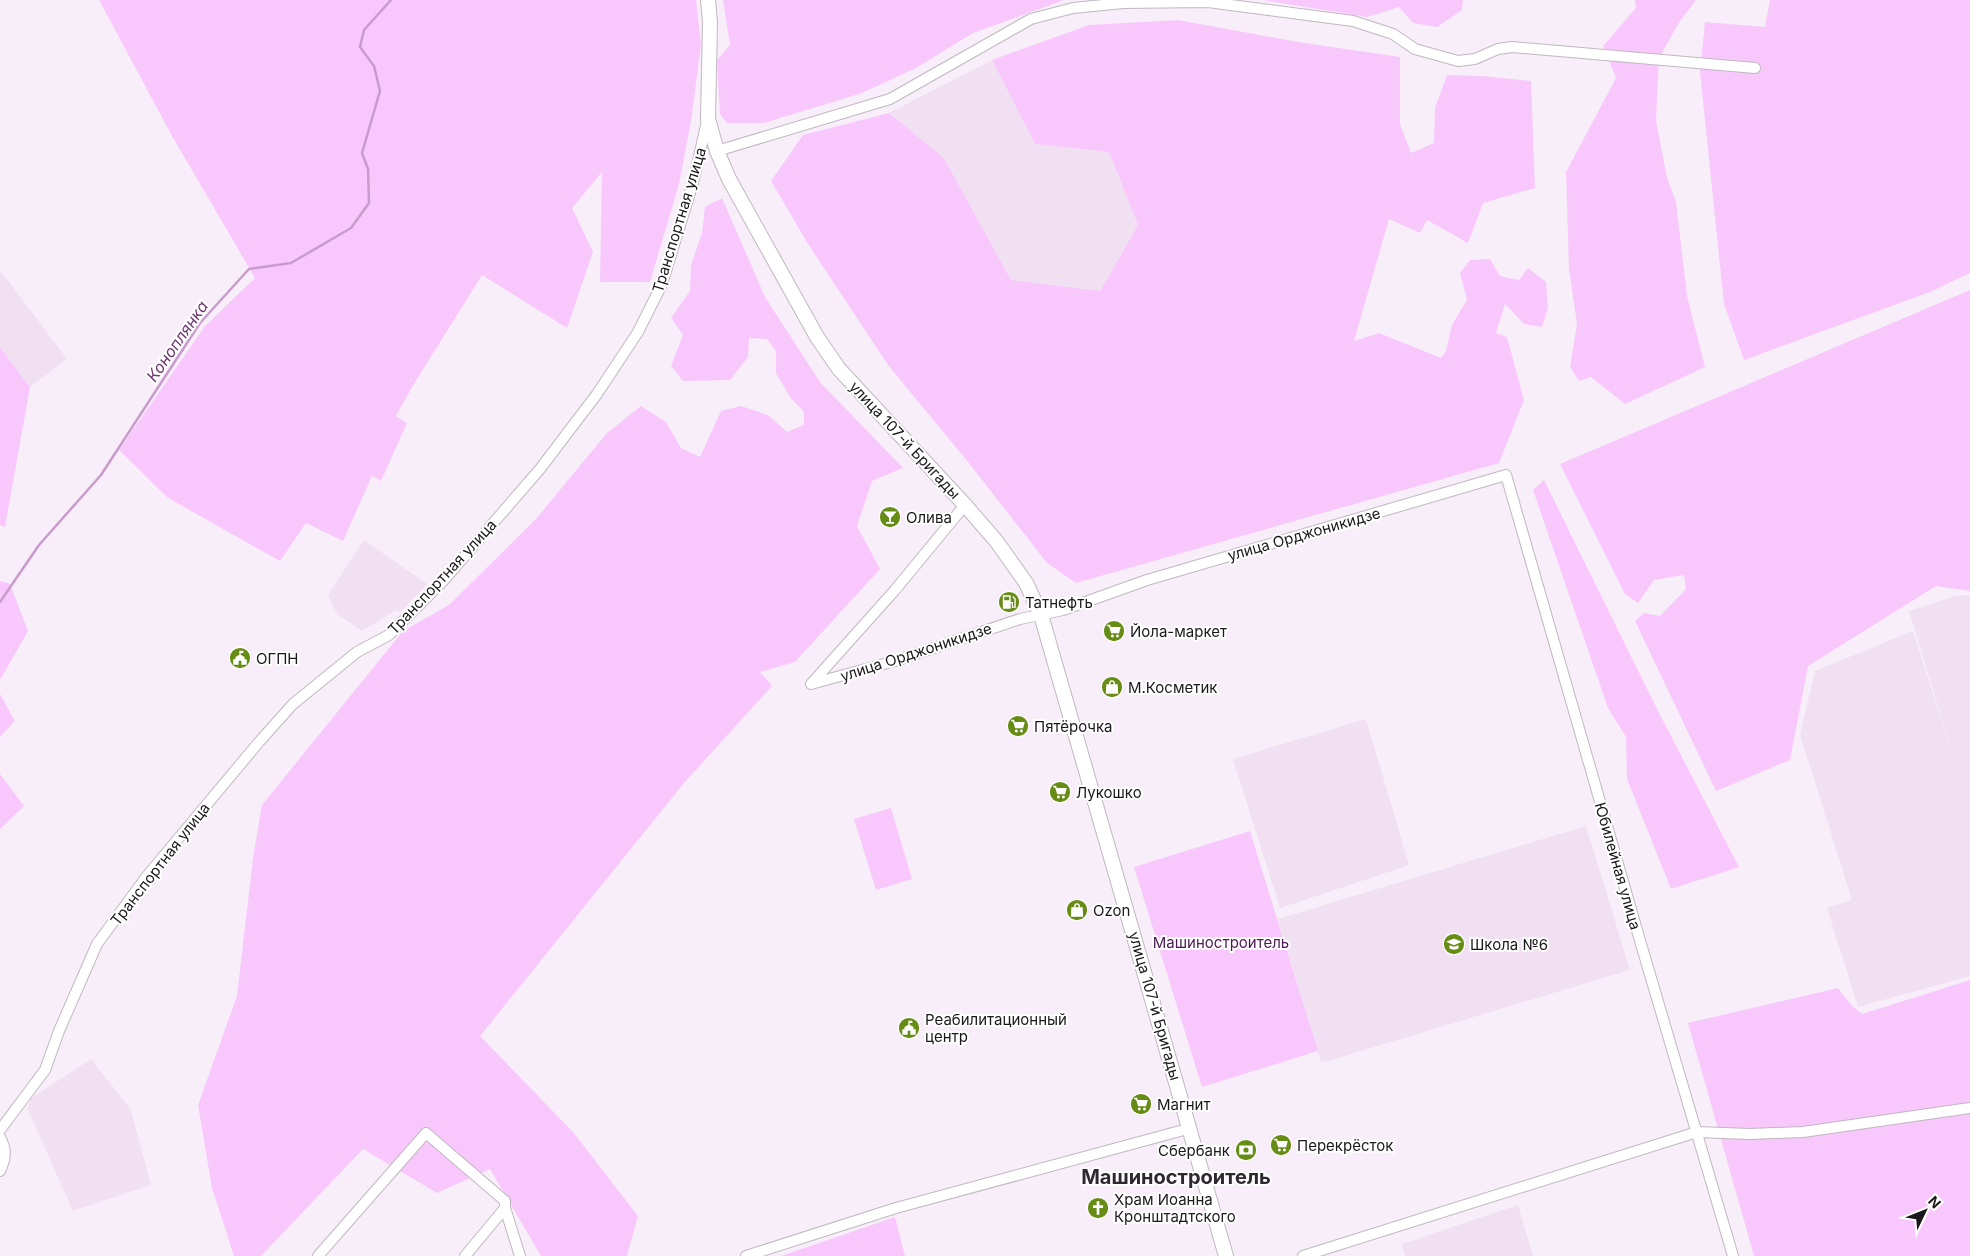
<svg xmlns="http://www.w3.org/2000/svg" width="1970" height="1256" font-family="Inter,sans-serif">
<style>
.built{fill:#f0e0f1}
.green{fill:#f8c8fd}
.lines{fill:none;stroke-linecap:round;stroke-linejoin:round}
.stream{stroke:#c99bcd;stroke-width:2.5}
.minor-casing{stroke:#c0b7c1;stroke-width:12}
.secondary-casing{stroke:#c0b7c1;stroke-width:16}
.minor{stroke:#fff;stroke-width:10}
.secondary{stroke:#fff;stroke-width:14}
.labels{text-anchor:middle;dominant-baseline:central;stroke-width:4;stroke-linejoin:round;paint-order:stroke}
.street-label{font-size:15px;fill:#1b181b;stroke:#fff}
.poi-label{font-size:15px;fill:#1b181b;stroke:#fff;text-anchor:start}
.park-label{font-size:15px;fill:#4d1654;stroke:#fff}
.water-label{font-size:16px;font-style:italic;fill:#6d3573;stroke:#fff}
.district-label{font-size:20px;font-weight:bold;fill:#2f2830;stroke:#fff}
</style>
<rect width="100%" height="100%" fill="#f8eef9"/>
<path class="built" d="M 992,60 L 1035,144 L 1109,152 L 1138,225 L 1100,291 L 1011,280 L 944,158 L 889,113 Z
M 0,270 L 67,359 L 30,387 L 0,347 Z
M 364,540 L 427,584 L 400,612 L 396,610 L 362,631 L 337,614 L 328,595 Z
M 1970,595 L 1970,976 L 1858,1007 L 1827,908 L 1852,900 L 1800,735 L 1815,671 L 1913,631 L 1957,769 L 1909,611 L 1955,596 Z
M 1366,719 L 1409,865 L 1280,908 L 1233,759 Z
M 1586,826 L 1630,970 L 1321,1063 L 1278,919 Z
M 91,1059 L 131,1110 L 151,1185 L 73,1211 L 28,1110 L 30,1099 Z
M 1518,1205 L 1533,1256 L 1405,1256 L 1402,1244 Z"/>
<path class="green" d="M 99,0 L 696,0 L 701,45 L 691,121 L 679,184 L 650,282 L 600,282 L 602,172 L 572,208 L 593,252 L 567,328 L 482,275 L 412,387 L 396,416 L 407,423 L 381,481 L 372,476 L 343,541 L 306,523 L 280,561 L 168,498 L 119,450 L 205,326 L 255,278 L 172,136 Z
M 723,0 L 1064,0 L 973,33 L 916,68 L 862,93 L 764,123 L 727,123 L 720,114 L 717,60 L 730,45 Z
M 1263,0 L 1463,0 L 1462,10 L 1437,27 L 1413,23 L 1399,7 L 1367,17 Z
M 1635,0 L 1696,0 L 1680,21 L 1659,58 L 1656,120 L 1667,178 L 1676,202 L 1687,296 L 1705,367 L 1625,404 L 1591,377 L 1579,381 L 1570,367 L 1577,324 L 1569,269 L 1566,172 L 1616,78 L 1603,46 L 1636,8 Z
M 1770,0 L 1970,0 L 1970,273 L 1930,292 L 1744,360 L 1724,304 L 1700,72 L 1705,22 L 1765,27 Z
M 1178,20 L 1298,42 L 1400,57 L 1400,124 L 1411,153 L 1434,143 L 1435,108 L 1447,75 L 1482,76 L 1531,81 L 1535,188 L 1483,203 L 1468,243 L 1427,220 L 1420,233 L 1389,219 L 1354,341 L 1379,333 L 1441,358 L 1446,351 L 1452,325 L 1467,300 L 1460,273 L 1470,260 L 1490,259 L 1500,276 L 1519,280 L 1528,268 L 1546,282 L 1548,308 L 1542,327 L 1524,324 L 1505,304 L 1496,333 L 1507,337 L 1524,400 L 1499,463 L 1076,583 L 1047,563 L 968,462 L 888,365 L 808,244 L 771,181 L 803,135 L 889,113 L 944,158 L 1011,280 L 1100,291 L 1138,225 L 1109,152 L 1035,144 L 992,60 L 1089,25 Z
M 722,198 L 765,297 L 820,382 L 903,468 L 872,481 L 857,526 L 880,569 L 795,662 L 760,672 L 772,686 L 684,783 L 480,1036 L 573,1132 L 638,1216 L 627,1256 L 541,1256 L 490,1169 L 437,1193 L 363,1149 L 261,1256 L 234,1256 L 212,1188 L 198,1105 L 237,996 L 253,858 L 262,805 L 403,631 L 449,605 L 535,520 L 607,433 L 641,406 L 666,422 L 681,448 L 700,457 L 721,411 L 741,406 L 768,415 L 787,432 L 804,425 L 804,412 L 790,397 L 776,373 L 776,351 L 767,339 L 749,338 L 748,357 L 730,380 L 683,381 L 671,366 L 683,335 L 671,318 L 690,291 L 691,265 L 702,233 L 705,207 Z
M 1970,290 L 1970,591 L 1936,586 L 1808,666 L 1790,760 L 1716,791 L 1635,621 L 1644,613 L 1660,616 L 1686,589 L 1684,575 L 1654,580 L 1638,603 L 1625,594 L 1560,464 Z
M 0,347 L 30,387 L 5,527 L 0,525 Z
M 1544,480 L 1656,707 L 1739,867 L 1671,889 L 1627,779 L 1626,737 L 1608,708 L 1533,490 Z
M 0,581 L 10,584 L 28,631 L 0,680 Z
M 0,694 L 15,721 L 0,737 Z
M 0,774 L 24,806 L 0,829 Z
M 891,808 L 912,879 L 876,890 L 854,819 Z
M 1250,831 L 1318,1051 L 1202,1087 L 1134,867 Z
M 1970,980 L 1970,1256 L 1754,1256 L 1688,1023 L 1838,988 L 1852,1006 L 1862,1014 Z
M 895,1217 L 905,1256 L 781,1256 Z"/>
<g class="lines">
<path class="stream" d="M 0,602 L 39,545 L 101,475 L 200,323 L 249,269 L 291,263 L 351,228 L 369,203 L 368,169 L 362,153 L 380,91 L 374,66 L 360,47 L 364,30 L 391,0"/>
<g class="minor-casing">
<path id="minor" d="M 717,151 L 890,99 L 1031,19 L 1073,8 L 1123,3 L 1208,2 L 1353,21 L 1393,34 L 1415,49 L 1458,61 L 1475,59 L 1498,49 L 1512,47 L 1755,68
M 811,684 L 895,661 L 1020,619 L 1063,610 L 1147,580 L 1506,475 L 1641,944 L 1733,1256
M 811,684 L 895,590 L 965,505
M 0,1130 L 45,1070 L 59,1031 L 97,944 L 147,876 L 259,742 L 293,704 L 357,652 L 389,635 L 444,580 L 540,469 L 597,394 L 638,332 L 662,284 L 693,183 L 707,121
M 0,1137 C 7,1150 6,1158 0,1171
M 318,1256 L 426,1133 L 505,1201 L 505,1208 L 520,1256
M 465,1256 L 505,1208
M 746,1256 L 896,1208 L 1191,1128
M 1303,1256 L 1697,1132 L 1750,1134 L 1803,1132 L 1970,1108"/>
</g>
<g class="secondary-casing">
<path id="secondary" d="M 708,0 L 710,22 L 708,119 L 717,151 L 729,179 L 817,337 L 839,369 L 965,505 L 997,542 L 1026,583 L 1041,615 L 1226,1256"/>
</g>
<use href="#minor" class="minor"/>
<use href="#secondary" class="secondary"/>
</g>
<defs>
<g id="bar-disc" transform="scale(1.125)"><circle r="9.5" fill="#678c16" stroke="#fff"/><path d="M-6-5H6L.8 .8V4.5H3.5V6h-7V4.5H-.8V.8Z" fill="#fff"/></g>
<g id="fuel-disc" transform="scale(1.125)"><circle r="9.5" fill="#678c16" stroke="#fff"/><path d="M-5.5-6h7V0h2V4h1.3V-2.5L3-4.5l.8-.8L6-3V5H2.5V1h-1V6h-7ZM-4.2-4.7v3.2H.2V-4.7Z" fill="#fff"/></g>
<g id="supermarket-disc" transform="scale(1.125)"><circle r="9.5" fill="#678c16" stroke="#fff"/><path d="M-6-5.5h2.5l.6 2H6L4.5 2H-2.5L-4.4-4H-6ZM-1.5 3.2a1.3 1.3 0 1 0 .1 0ZM3 3.2a1.3 1.3 0 1 0 .1 0Z" fill="#fff"/></g>
<g id="civic-disc" transform="scale(1.125)"><circle r="9.5" fill="#678c16" stroke="#fff"/><path d="M-.6-6.5H3V-4.5H.6V-3L4-1V1h2V6H-6V1h2V-1L-.6-3ZM-1.2 2.5V6h2.4V2.5Z" fill="#fff"/></g>
<g id="shop-disc" transform="scale(1.125)"><circle r="9.5" fill="#678c16" stroke="#fff"/><path d="M-5-2.5h2.3a2.7 3.5 0 0 1 5.4 0H5L5.5 6h-11ZM-1.5-2.5h3a1.5 2.3 0 0 0-3 0Z" fill="#fff"/></g>
<g id="school-disc" transform="scale(1.125)"><circle r="9.5" fill="#678c16" stroke="#fff"/><path d="M0-5L7-2L0 1L-7-2ZM-4 1L0 2.5L4 1V4Q0 6-4 4Z" fill="#fff"/></g>
<g id="bank-disc" transform="scale(1.125)"><circle r="9.5" fill="#678c16" stroke="#fff"/><path d="M-6-4H6V4H-6ZM0-2.3a2.3 2.3 0 1 0 0 4.6a2.3 2.3 0 1 0 0-4.6Z" fill="#fff"/></g>
<g id="church-disc" transform="scale(1.125)"><circle r="9.5" fill="#678c16" stroke="#fff"/><path d="M-1.2-6h2.4v3.5h3.3v2.4h-3.3V6h-2.4V-.1h-3.3v-2.4h3.3Z" fill="#fff"/></g>
</defs>
<g fill-rule="evenodd">
<use href="#bar-disc" x="890" y="517"/>
<use href="#fuel-disc" x="1009" y="602"/>
<use href="#supermarket-disc" x="1114" y="631"/>
<use href="#civic-disc" x="240" y="658"/>
<use href="#shop-disc" x="1112" y="687"/>
<use href="#supermarket-disc" x="1018" y="726"/>
<use href="#supermarket-disc" x="1060" y="792"/>
<use href="#shop-disc" x="1077" y="910"/>
<use href="#school-disc" x="1454" y="944"/>
<use href="#civic-disc" x="909" y="1028"/>
<use href="#supermarket-disc" x="1141" y="1104"/>
<use href="#supermarket-disc" x="1281" y="1145"/>
<use href="#bank-disc" x="1246" y="1150"/>
<use href="#church-disc" x="1098" y="1208"/>
</g>
<g class="labels">
<g class="street-label">
<text transform="translate(679 220) rotate(-73)">Транспортная улица</text>
<text transform="translate(905 440) rotate(47)">улица 107-й Бригады</text>
<text transform="translate(1304 534) rotate(-16)">улица Орджоникидзе</text>
<text transform="translate(442 577) rotate(-47)">Транспортная улица</text>
<text transform="translate(916 652) rotate(-18)">улица Орджоникидзе</text>
<text transform="translate(160 864) rotate(-52)">Транспортная улица</text>
<text transform="translate(1618 866) rotate(74)">Юбилейная улица</text>
<text transform="translate(1155 1006) rotate(74)">улица 107-й Бригады</text>
</g>
<g class="poi-label">
<text x="906" y="517">Олива</text>
<text x="1025" y="602">Татнефть</text>
<text x="1130" y="631">Йола-маркет</text>
<text x="256" y="658">ОГПН</text>
<text x="1128" y="687">М.Косметик</text>
<text x="1034" y="726">Пятёрочка</text>
<text x="1076" y="792">Лукошко</text>
<text x="1093" y="910">Ozon</text>
<text x="1470" y="944">Школа №6</text>
<text x="925" y="1019">Реабилитационный<tspan x="925" dy="17">центр</tspan></text>
<text x="1157" y="1104">Магнит</text>
<text x="1297" y="1145">Перекрёсток</text>
<text x="1230" y="1150" text-anchor="end">Сбербанк</text>
<text x="1114" y="1199">Храм Иоанна<tspan x="1114" dy="17">Кронштадтского</tspan></text>
</g>
<g class="park-label">
<text x="1221" y="942">Машиностроитель</text>
</g>
<g class="water-label">
<text transform="translate(177 341) rotate(-55)">Коноплянка</text>
</g>
<g class="district-label">
<text x="1176" y="1177">Машиностроитель</text>
</g>
</g>
<g transform="translate(1925 1211) rotate(47)" stroke="#ffffff" stroke-width="4" paint-order="stroke">
<path d="M0-4L9 19L0 12L-9 19Z" fill="#1b181b"/>
<text y="-8" font-size="14" font-weight="bold" text-anchor="middle" fill="#1b181b">N</text>
</g>
</svg>
